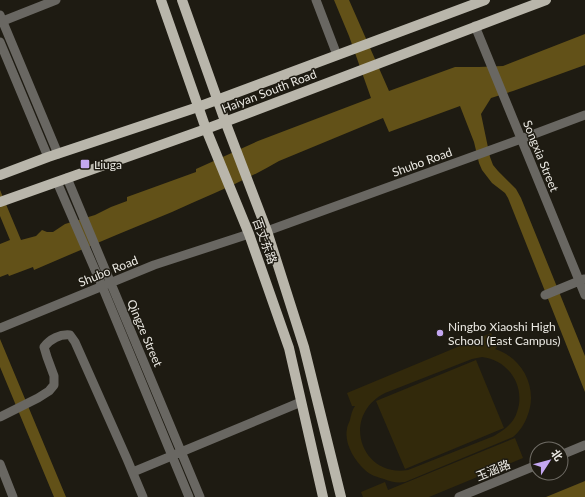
<svg xmlns="http://www.w3.org/2000/svg" width="585" height="497" font-family="Lato,'Noto Sans SC',sans-serif">
<style>
.green{fill:#32290b;fill-rule:evenodd}
.water{fill:#625118}
.lines{fill:none;stroke-linecap:round;stroke-linejoin:round}
.minor{stroke:#696762;stroke-width:9}
.major{stroke:#b9b6ab;stroke-width:10}
.poi-dot{fill:#c4a7f1;stroke:#1e1b12;stroke-width:1.5}
.labels{text-anchor:middle;dominant-baseline:central;stroke-width:3;stroke-linejoin:round;paint-order:stroke}
.street-label{font-size:12px;fill:#ebe9e3;stroke:#1e1b12}
.poi-label{font-size:12px;fill:#ebe9e3;stroke:#1e1b12;text-anchor:start}
</style>
<rect width="100%" height="100%" fill="#1e1b12"/>
<path class="green" d="M 491,333 L 497,347 L 495,349 C 523,358 539,389 527,417 C 524,425 519,432 513,437 L 405,482 C 397,483 391,482 384,479 C 377,477 370,475 365,470 C 354,460 344,443 347,429 C 347,426 349,423 350,420 C 351,415 352,410 355,406 L 352,406 L 347,393 ZM 482,357 C 509,360 526,387 517,412 C 514,423 504,430 494,436 L 408,470 C 361,478 340,416 385,393 L 472,359 Z
M 476,360 L 504,428 L 405,469 L 376,401 Z
M 515,438 L 523,458 L 429,497 L 363,497 L 361,492 L 385,482 L 388,490 Z"/>
<path class="water" d="M 334,0 L 349,0 L 389,91 L 455,67 L 479,67 L 503,66 L 585,34 L 585,65 L 513,91 L 491,98 L 481,114 L 490,157 L 493,165 L 498,171 L 516,189 L 521,198 L 585,356 L 585,392 L 508,198 L 505,193 L 492,183 L 482,170 L 479,163 L 474,142 L 460,106 L 389,132 L 383,118 L 279,161 C 245,181 208,196 172,212 C 126,231 80,250 34,270 L 33,267 L 9,276 L 8,274 L 0,277 L 0,244 L 10,240 L 0,216 L 0,190 L 21,240 L 36,236 L 42,230 L 47,232 L 53,232 L 65,224 L 95,215 L 111,207 L 127,201 L 127,197 L 196,172 L 196,169 L 258,141 L 371,98 L 349,36 Z
M 0,339 L 66,497 L 54,497 L 0,367 Z
M 585,481 L 585,497 L 546,497 Z"/>
<g class="lines">
<path class="minor" d="M 316,0 L 337,55
M 0,15 L 58,154
M 3,21 L 56,0
M 475,26 L 585,295
M 0,42 L 48,157
M 67,178 L 200,497
M 57,182 L 102,286 L 189,497
M 267,231 L 521,139 L 585,115
M 545,295 L 584,279
M 0,328 L 154,265 L 249,234
M 0,417 L 38,398 L 49,391 L 54,385 L 54,376 L 47,357 L 44,347 C 50,339 60,334 70,335 L 75,342 L 127,459 L 143,497
M 561,455 L 585,445
M 0,464 L 13,497
M 133,472 L 301,402
M 459,497 L 537,465"/>
<path class="major" d="M 161,0 L 206,129 L 249,234 L 289,348 L 323,497
M 182,0 L 225,121 L 267,231 L 304,347 L 341,497
M 0,175 L 48,157 L 198,107 L 485,0
M 0,202 L 206,129 L 546,0"/>
</g>
<g class="poi-dot">
<rect x="80" y="159" width="10" height="10" rx="2"/>
<circle cx="440" cy="333" r="4"/>
</g>
<g class="labels">
<g class="street-label">
<text transform="translate(269 91) rotate(-21)">Haiyan South Road</text>
<text transform="translate(541 156) rotate(68)">Songxia Street</text>
<text transform="translate(422 162) rotate(-20)">Shubo Road</text>
<text transform="translate(265 241) rotate(70)">百丈东路</text>
<text transform="translate(108 271) rotate(-22)">Shubo Road</text>
<text transform="translate(145 333) rotate(67)">Qingze Street</text>
<text transform="translate(493 470) rotate(-22)">玉涵路</text>
</g>
<g class="poi-label">
<text x="94" y="164">Liuga</text>
<text x="448" y="326">Ningbo Xiaoshi High<tspan x="448" dy="14">School (East Campus)</tspan></text>
</g>
</g>
<g transform="translate(549 461) rotate(54)"><circle r="19" fill="#1e1b12" stroke="#706d66"/>
<path d="M0-3L7 15L0 10L-7 15Z" fill="#c4a7f1"/>
<text y="-6" font-size="11" font-weight="bold" text-anchor="middle" fill="#ebe9e3">北</text>
</g>
</svg>
